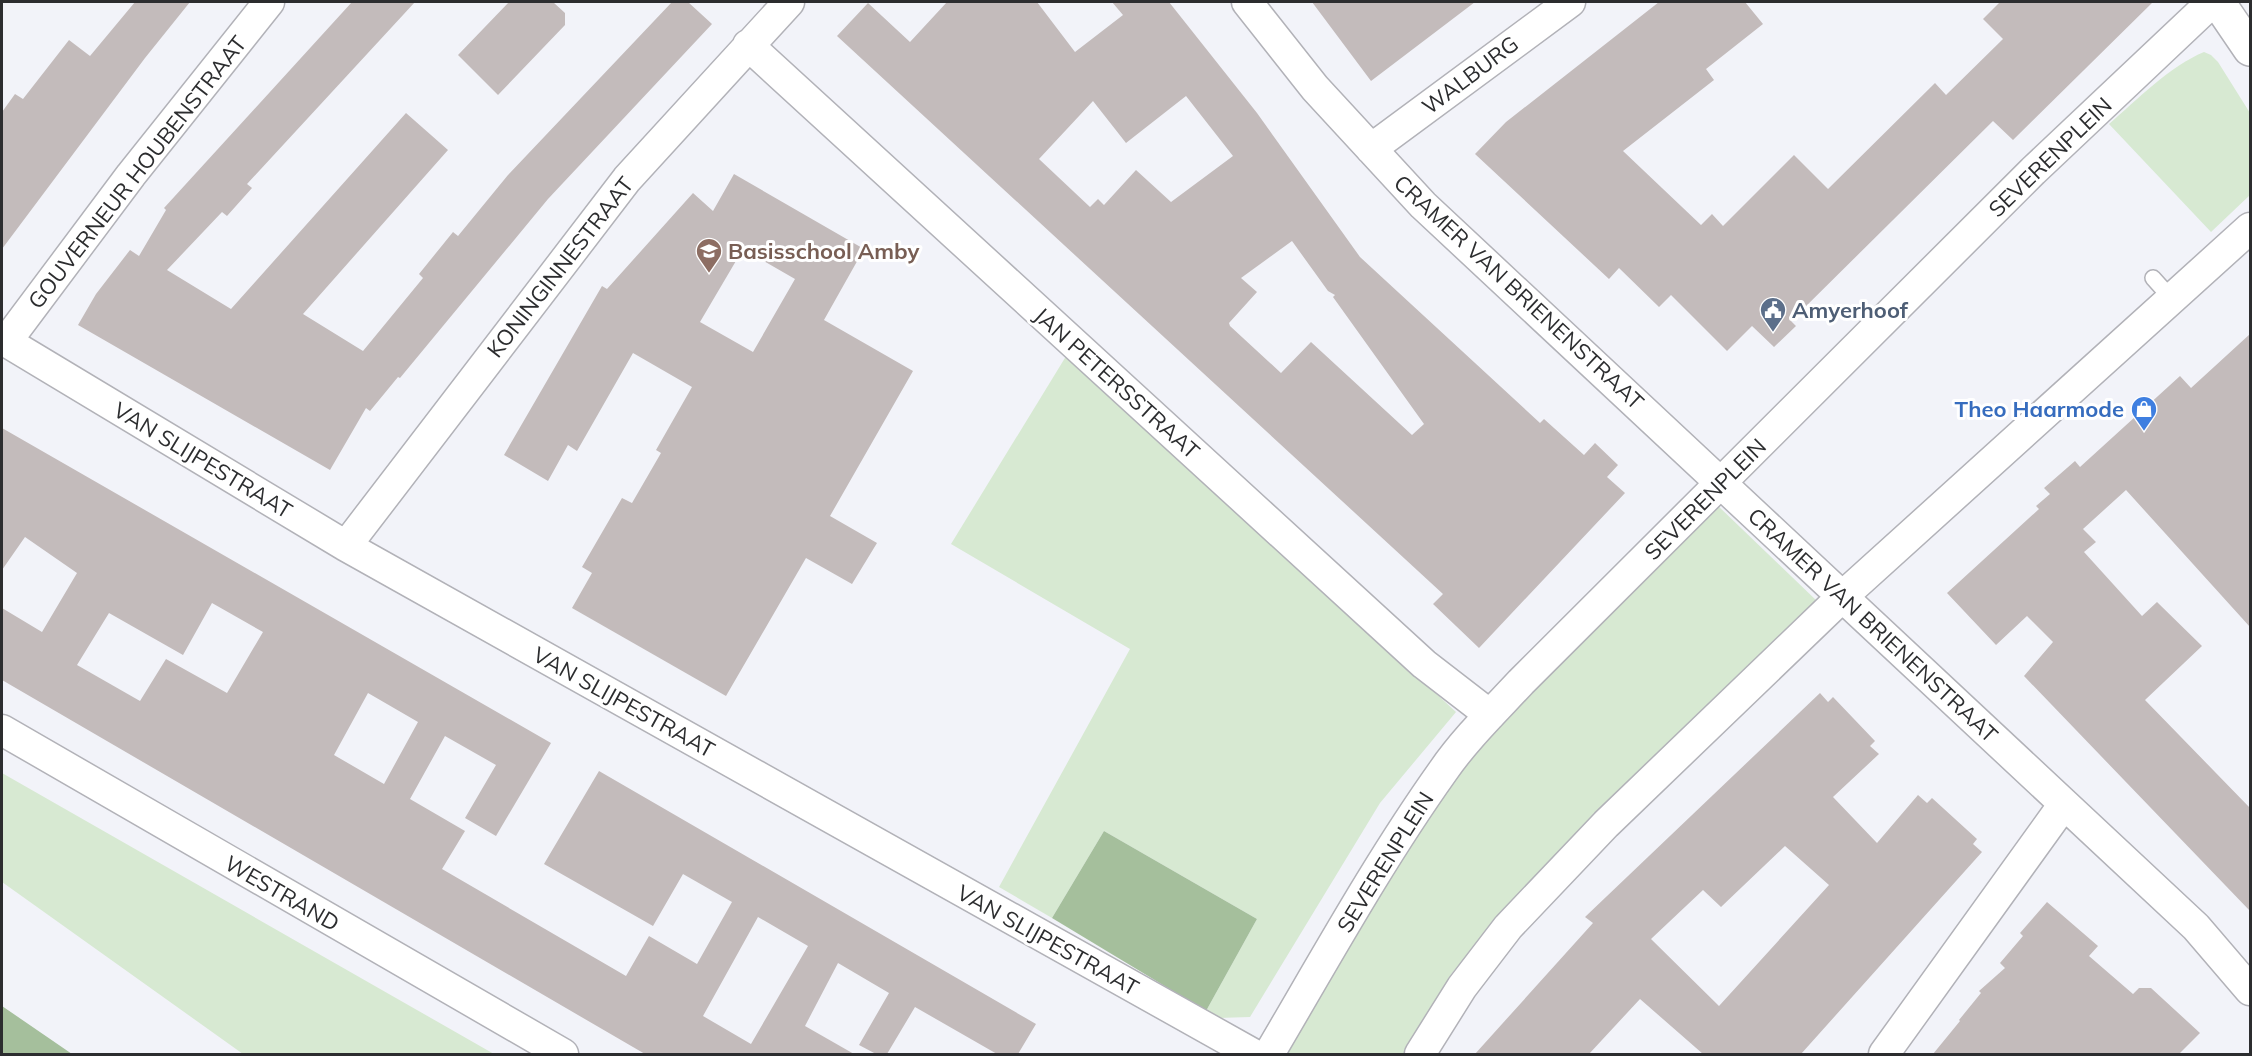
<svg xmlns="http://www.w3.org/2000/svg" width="2252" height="1056" font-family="Mulish,sans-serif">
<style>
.green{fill:#d7e9d2}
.forest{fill:#a5bf9c}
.building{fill:#c3bbbb;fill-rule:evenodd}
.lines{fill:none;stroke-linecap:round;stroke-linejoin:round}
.service-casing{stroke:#b2b2b8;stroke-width:18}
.minor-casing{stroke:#b2b2b8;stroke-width:33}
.tertiary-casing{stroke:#b2b2b8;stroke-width:36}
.service{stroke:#fff;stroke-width:15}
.minor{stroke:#fff;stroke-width:30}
.tertiary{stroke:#fff;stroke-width:33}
.labels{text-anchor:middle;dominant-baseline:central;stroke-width:6;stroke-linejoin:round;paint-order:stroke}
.street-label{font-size:22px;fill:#2c2d2f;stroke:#fff}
.education-label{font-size:22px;font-weight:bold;fill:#785e54;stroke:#fff;text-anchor:start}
.service-label{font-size:22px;font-weight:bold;fill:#4e5e75;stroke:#fff;text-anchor:start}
.shop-label{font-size:22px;font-weight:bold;fill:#366cbe;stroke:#fff;text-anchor:end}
</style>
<rect width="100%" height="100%" fill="#f2f3f9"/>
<path class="green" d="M 2204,52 L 2211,55 L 2218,62 L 2250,113 L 2250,195 L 2211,232 L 2109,124 C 2137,100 2170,66 2204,52 Z
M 1068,353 L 1456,712 L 1380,803 L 1250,1017 L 1218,1018 L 1206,1011 L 1257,919 L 1104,831 L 1052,918 L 999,887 L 1130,649 L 951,544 Z
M 1715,503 L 1818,602 L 1551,860 L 1452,973 L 1404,1054 L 1283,1054 L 1473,738 Z
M 2,773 L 494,1054 L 243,1054 L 2,882 Z"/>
<path class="forest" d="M 1104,831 L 1257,919 L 1206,1011 L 1052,918 Z
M 2,1006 L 72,1054 L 2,1054 Z"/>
<path class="building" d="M 135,2 L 190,2 L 145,58 L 2,249 L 2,112 L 15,94 L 23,99 L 69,40 L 90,56 Z
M 352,2 L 415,2 L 247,184 L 252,188 L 227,216 L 222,212 L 167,270 L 231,309 L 406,113 L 448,150 L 303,314 L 363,351 L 423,278 L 419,274 L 453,232 L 458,236 L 508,175 L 672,2 L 688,2 L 712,24 L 548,199 L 400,378 L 398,377 L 370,411 L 366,408 L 330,470 L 78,325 L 96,294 L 130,250 L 139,256 L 166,210 L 164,208 Z
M 509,2 L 553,2 L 565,13 L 565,25 L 498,95 L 458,55 Z
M 947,2 L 1037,2 L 1075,52 L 1123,15 L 1112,2 L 1169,2 L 1257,113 L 1360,257 L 1540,423 L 1544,419 L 1584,455 L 1595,443 L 1618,465 L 1607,477 L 1625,493 L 1479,648 L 1433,604 L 1443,594 L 837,36 L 868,3 L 910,42 ZM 1186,96 L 1233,156 L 1171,202 L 1136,170 L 1104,205 L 1098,199 L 1090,207 L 1039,159 L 1093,101 L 1126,143 ZM 1292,241 L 1328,291 L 1335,295 L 1333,297 L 1424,424 L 1412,435 L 1311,342 L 1281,373 L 1230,326 L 1229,323 L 1257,292 L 1241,278 Z
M 1312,2 L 1475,2 L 1371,81 Z
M 1659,2 L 1745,2 L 1763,24 L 1706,69 L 1714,80 L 1623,151 L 1701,225 L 1712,214 L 1723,226 L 1794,155 L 1828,189 L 1935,83 L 1946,95 L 2003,39 L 1983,19 L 2000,2 L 2153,2 L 2013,140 L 1993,121 L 1791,321 L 1796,326 L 1774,347 L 1752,326 L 1727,351 L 1671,295 L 1659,307 L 1619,268 L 1609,279 L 1475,154 L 1506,122 Z
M 734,174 L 864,249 L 824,320 L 913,371 L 830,516 L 877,543 L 852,584 L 806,558 L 726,696 L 572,608 L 592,573 L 582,567 L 622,498 L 632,503 L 661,453 L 656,450 L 692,387 L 633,353 L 577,451 L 568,445 L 548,481 L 504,455 L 602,286 L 607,289 L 693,193 L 713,211 ZM 743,249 L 795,279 L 753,352 L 700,322 Z
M 2250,334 L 2250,627 L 2126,490 L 2083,529 L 2096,542 L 2084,552 L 2142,616 L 2157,602 L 2202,646 L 2145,700 L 2250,808 L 2250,911 L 2024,676 L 2053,642 L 2027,616 L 1996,645 L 1947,593 L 2039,509 L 2036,506 L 2050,494 L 2044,488 L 2075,461 L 2080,467 L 2180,376 L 2191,388 Z
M 2,428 L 551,743 L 496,836 L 465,818 L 496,765 L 445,736 L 410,799 L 465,831 L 442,869 L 626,976 L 649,936 L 697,964 L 732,902 L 683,874 L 653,926 L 544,864 L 599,771 L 1036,1024 L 1018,1054 L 997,1054 L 915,1007 L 887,1054 L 876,1054 L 859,1045 L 889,993 L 838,963 L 805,1026 L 854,1054 L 645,1054 L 2,680 L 2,608 L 42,632 L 77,573 L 25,537 L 2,570 ZM 212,603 L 263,632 L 227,693 L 166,659 L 140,701 L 77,665 L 109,613 L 183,655 ZM 368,693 L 418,722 L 384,784 L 334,755 ZM 758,917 L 808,946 L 751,1044 L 703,1016 Z
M 1820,693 L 1828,702 L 1833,697 L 1875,741 L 1870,746 L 1879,754 L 1833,797 L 1877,843 L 1918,795 L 1927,803 L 1932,798 L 1977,839 L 1973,844 L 1982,852 L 1801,1054 L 1703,1054 L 1640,999 L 1589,1054 L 1475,1054 L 1593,923 L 1585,917 ZM 1785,846 L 1829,885 L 1719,1006 L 1651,939 L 1703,890 L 1721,907 Z
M 2047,902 L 2098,946 L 2089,956 L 2133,994 L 2139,988 L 2151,988 L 2200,1033 L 2179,1054 L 1933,1054 L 1960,1021 L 1959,1020 L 1981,993 L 1979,991 L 2005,968 L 2000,963 L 2023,936 L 2020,933 Z"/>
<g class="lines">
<g class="service-casing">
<path id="service" d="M 2153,278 L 2171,298"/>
</g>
<g class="minor-casing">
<path id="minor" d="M 1247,2 L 1315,88 L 1423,205 L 2196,927 L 2250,990
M 748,45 L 1424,664 L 1490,715
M 1371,149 L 1570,2
M 2,339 L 346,546 L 1253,1054
M 6,342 L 131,175 L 269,2
M 346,546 L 627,179 L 789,2
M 2,730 L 563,1054
M 1269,1054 C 1325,959 1379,861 1443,771 C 1465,739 1495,710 1521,682 L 2033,171 L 2212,2
M 1420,1054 L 1462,987 L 1508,927 L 1606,824 L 1843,596 L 2250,228
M 1884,1054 L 2064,804"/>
</g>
<g class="tertiary-casing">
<path id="tertiary" d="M 2218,2 L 2250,49"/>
</g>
<use href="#service" class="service"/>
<use href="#minor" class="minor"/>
<use href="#tertiary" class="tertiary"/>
</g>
<defs>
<g id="school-pin" transform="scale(1.35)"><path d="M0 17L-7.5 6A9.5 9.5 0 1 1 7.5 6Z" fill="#8d6e63" stroke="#fff"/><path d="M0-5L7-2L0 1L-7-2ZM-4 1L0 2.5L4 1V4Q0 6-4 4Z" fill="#fff"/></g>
<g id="civic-pin" transform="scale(1.35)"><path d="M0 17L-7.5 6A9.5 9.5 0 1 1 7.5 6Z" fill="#5c6f8a" stroke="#fff"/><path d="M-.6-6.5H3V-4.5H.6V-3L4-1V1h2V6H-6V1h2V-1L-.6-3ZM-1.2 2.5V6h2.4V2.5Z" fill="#fff"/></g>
<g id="shop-pin" transform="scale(1.35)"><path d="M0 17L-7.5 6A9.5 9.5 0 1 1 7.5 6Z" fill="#3f7fe0" stroke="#fff"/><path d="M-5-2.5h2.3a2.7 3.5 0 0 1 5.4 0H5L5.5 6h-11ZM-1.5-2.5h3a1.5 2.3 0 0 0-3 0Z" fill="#fff"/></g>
</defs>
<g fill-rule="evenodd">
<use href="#school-pin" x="709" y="251"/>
<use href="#civic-pin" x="1773" y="310"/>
<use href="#shop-pin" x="2144" y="409"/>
</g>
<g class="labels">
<g class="street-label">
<text transform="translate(1470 75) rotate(-37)">WALBURG</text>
<text transform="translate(2050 157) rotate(-44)">SEVERENPLEIN</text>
<text transform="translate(137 172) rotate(-52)">GOUVERNEUR HOUBENSTRAAT</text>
<text transform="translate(560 267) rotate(-52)">KONINGINNESTRAAT</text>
<text transform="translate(1519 292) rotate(43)">CRAMER VAN BRIENENSTRAAT</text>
<text transform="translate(1117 383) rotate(42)">JAN PETERSSTRAAT</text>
<text transform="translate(203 460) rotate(31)">VAN SLIJPESTRAAT</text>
<text transform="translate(1705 499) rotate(-45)">SEVERENPLEIN</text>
<text transform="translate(1873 625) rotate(43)">CRAMER VAN BRIENENSTRAAT</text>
<text transform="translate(624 702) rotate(29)">VAN SLIJPESTRAAT</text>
<text transform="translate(1385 862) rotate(-58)">SEVERENPLEIN</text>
<text transform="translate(282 893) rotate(30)">WESTRAND</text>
<text transform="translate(1048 940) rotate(29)">VAN SLIJPESTRAAT</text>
</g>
<g class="education-label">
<text x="728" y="251">Basisschool Amby</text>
</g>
<g class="service-label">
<text x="1792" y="310">Amyerhoof</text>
</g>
<g class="shop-label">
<text x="2124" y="409">Theo Haarmode</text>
</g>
</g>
<rect width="2252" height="1056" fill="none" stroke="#2c2d2f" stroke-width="6"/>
</svg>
